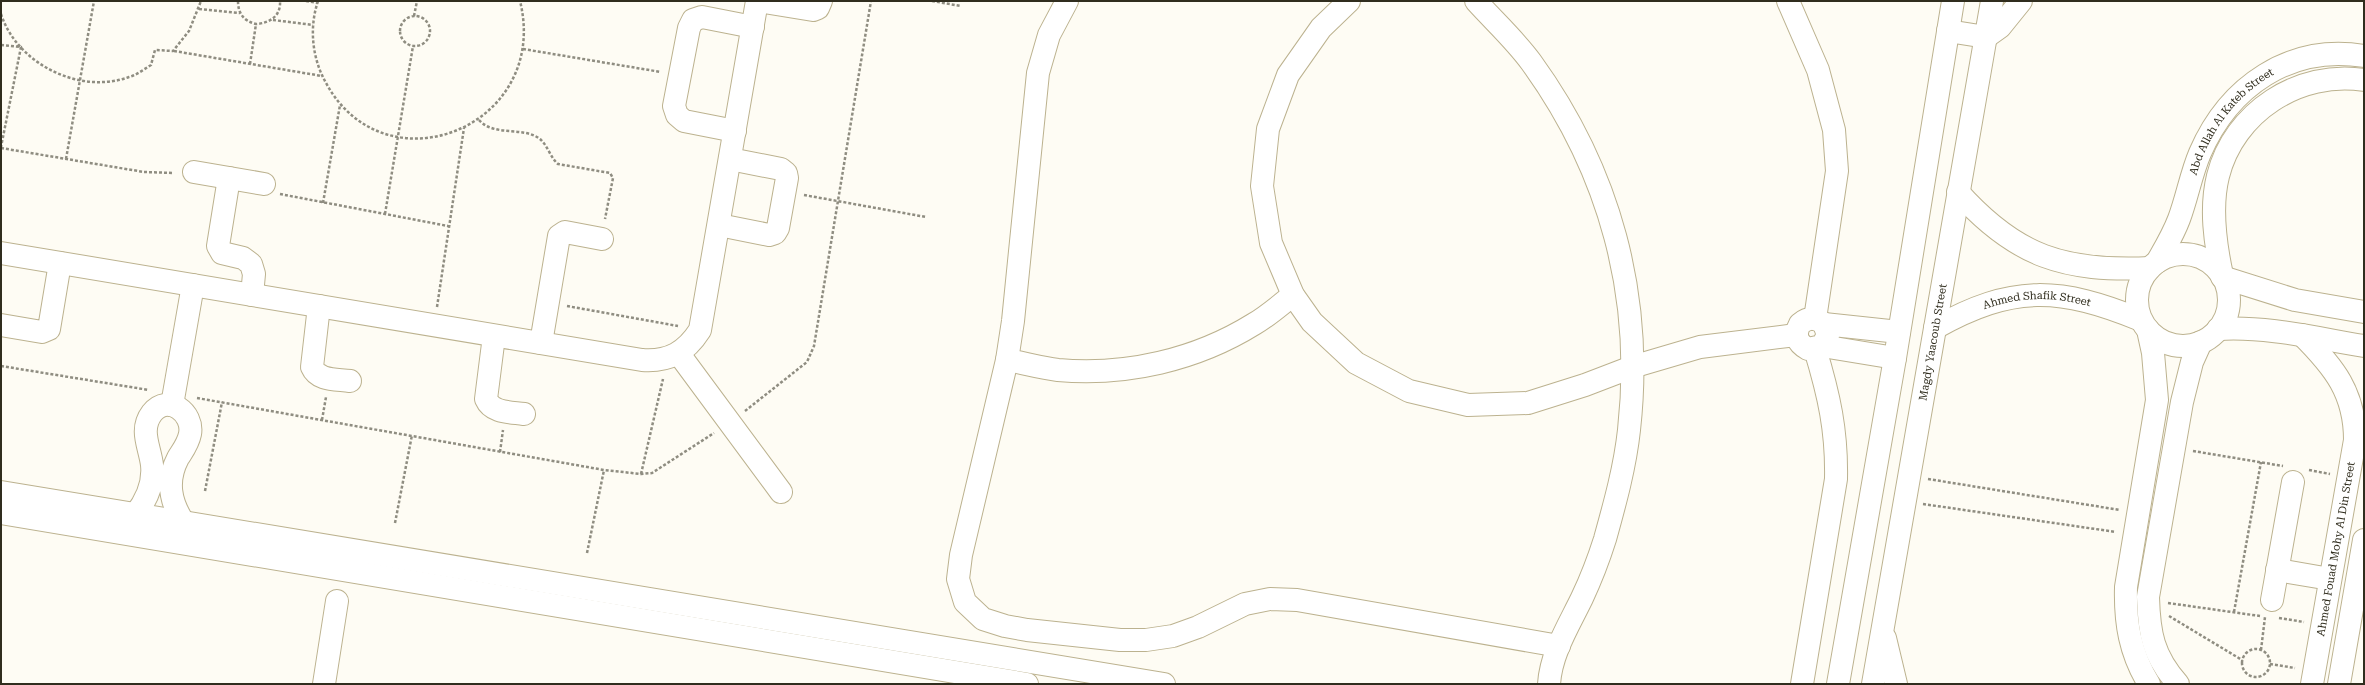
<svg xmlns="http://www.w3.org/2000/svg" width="2365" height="685" font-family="'Roboto Serif',serif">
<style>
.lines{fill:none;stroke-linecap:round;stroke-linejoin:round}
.minor-casing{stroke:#bcb28f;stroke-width:24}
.path{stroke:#8f8d81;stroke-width:2.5;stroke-dasharray:3 2;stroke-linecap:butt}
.minor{stroke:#fff;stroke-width:22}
.labels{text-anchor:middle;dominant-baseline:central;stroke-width:3.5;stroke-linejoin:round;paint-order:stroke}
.street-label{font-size:11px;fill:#302d1e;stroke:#fff}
</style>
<rect width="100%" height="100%" fill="#fefcf4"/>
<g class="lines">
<g class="minor-casing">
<g id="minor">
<path d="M 759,1 L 813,10 L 818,8 L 821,1"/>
<path d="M 1067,1 L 1049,35 L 1038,73 L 1013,321 L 1007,360 L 961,555 L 958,579 L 965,602 L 983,619 L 1005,626 L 1027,630 L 1120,640 L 1146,640 L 1173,636 L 1198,627 L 1245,604 L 1270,599 L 1297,600 L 1559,646"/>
<path d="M 1349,1 L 1321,28 L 1288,75 L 1268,129 L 1262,186 L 1271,243 L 1293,295 L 1312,322 L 1356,363 L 1409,391 L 1468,405 L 1528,403 L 1585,385 L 1632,367 L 1700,347 L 1796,335"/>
<path d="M 1476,1 C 1494,21 1515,40 1531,62 C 1610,171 1644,296 1629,430 C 1625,467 1615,503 1605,539 C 1599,558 1591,579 1582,598 C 1569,625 1551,653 1549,684"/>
<path d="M 1788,1 L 1818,70 L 1834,130 L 1837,171 L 1815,319"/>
<path d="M 1948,31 L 1986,37 L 2000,27 L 2021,1"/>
<path d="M 735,131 L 684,121 L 677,115 L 674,106 L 689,28 L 693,20 L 702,17 L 753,27"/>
<path d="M 194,172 L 264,184"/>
<path d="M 229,178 L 218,246 L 222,253 L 243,258 L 251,264 L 254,274 L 252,295"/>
<path d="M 1958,192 C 2016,257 2065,272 2150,268"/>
<path d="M 719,225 L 769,235 L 775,233 L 778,228 L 787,178 L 786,173 L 781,169 L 730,159"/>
<path d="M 1,253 L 642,360 C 669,362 686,352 700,330 L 757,1"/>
<circle cx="2183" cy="300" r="46"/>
<path id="s1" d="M 2157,262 C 2165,248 2173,235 2179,219 C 2187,198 2191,174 2200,153 C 2229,86 2290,44 2364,56"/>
<path d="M 2222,275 C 2215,243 2210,208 2218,176 C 2234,112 2299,70 2364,80"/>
<path d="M 2222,277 L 2295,300 L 2364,312"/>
<path d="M 319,306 L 312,367 C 318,381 336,379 350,381"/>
<path d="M 1824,324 L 1899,332"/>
<path d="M 1,325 L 42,332 L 49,329 L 60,263"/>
<path id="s2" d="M 1935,328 C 2013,284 2060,287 2141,320"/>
<path d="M 2218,329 C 2267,326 2315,338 2364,346"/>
<path d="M 2148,330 L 2153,353 L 2157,400 L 2126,587 C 2125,623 2130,653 2149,684"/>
<path d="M 2302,335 C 2334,367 2355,393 2355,440 L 2312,684"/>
<path d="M 494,336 L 486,399 C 492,413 510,412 524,414"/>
<path d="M 541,343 L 559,236 L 565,232 L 602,239"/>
<path d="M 1822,346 L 1828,335 L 1824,324 C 1816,317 1808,317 1800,324 C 1794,335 1797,343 1808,349 L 1822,346 L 1895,358"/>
<path d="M 679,354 L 781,492"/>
<path d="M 1007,360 C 1024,363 1041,368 1058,370 C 1126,376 1196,360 1254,324 C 1268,316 1280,305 1293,295"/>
<path d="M 172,405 L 193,285"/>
<path d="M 1,492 L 1164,684"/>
<path d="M 1,513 L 1027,684"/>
<path d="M 135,515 C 146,501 154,484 152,465 C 150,447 139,430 152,413 C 168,393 194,413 190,434 C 188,444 183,450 178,458 C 166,481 170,502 184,523"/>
<path d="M 2277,570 L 2330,579"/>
<path d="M 2272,600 L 2293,482"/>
<path d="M 1885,638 L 1896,684"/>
<path d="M 324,684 L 337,601"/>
<path d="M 1802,684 L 1836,479 C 1837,431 1829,395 1815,349"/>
<path d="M 1838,684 L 1895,358 L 1953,1"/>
<path id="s3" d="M 1873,684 L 1992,1"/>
<path d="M 2178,684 C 2153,656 2149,633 2148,597 L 2182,402 L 2192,362 L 2201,342"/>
<path d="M 2339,684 L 2364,540"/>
</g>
</g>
<path class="path" d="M 238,1 C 238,14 244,21 256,24 C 270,23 281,16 280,1
M 306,1 L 318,3
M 318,1 C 309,28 312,58 326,83 C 386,193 551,126 520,1
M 932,1 L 961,6
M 199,9 L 240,13
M 1,14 C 17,64 80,95 129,77 C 137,75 144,69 151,65 L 155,50 L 173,51 L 189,31 L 201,1
M400 31a15 15 0 1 1 30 0a15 15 0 1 1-30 0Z
M 414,16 L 417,1
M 273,20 L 313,25
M 1,45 L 21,47 L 1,147
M 523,49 L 661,72
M 174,51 L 322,76
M 250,64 L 256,24
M 479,120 C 494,137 523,126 540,139 C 548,146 550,157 558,164 L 610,173 L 613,178 L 605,219
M 1,148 L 144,172 L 174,173
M 66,159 L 94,1
M 280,194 L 448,226
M 804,195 L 926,217
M 323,203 L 340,105
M 385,214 L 413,46
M 567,306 L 678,326
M 437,307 L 464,128
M 1,366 L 149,390
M 197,398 L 604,470 L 641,474 L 652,473 L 714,433
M 745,411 L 807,362 L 814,346 L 871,1
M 322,420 L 326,397
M 2193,451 L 2283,466
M 500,452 L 503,430
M 2309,470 L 2330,474
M 641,474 L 663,379
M 1928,479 L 2120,510
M 205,491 L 222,402
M 1923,504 L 2116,532
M 395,523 L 412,435
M 587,553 L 604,470
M 2168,603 L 2260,616
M 2234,612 L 2261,462
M 2169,616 L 2242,660
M 2279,618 L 2304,622
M2242 663a14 14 0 1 1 28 0a14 14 0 1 1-28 0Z
M 2261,650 L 2265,617
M 2270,664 L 2295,668"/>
<use href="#minor" class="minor"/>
</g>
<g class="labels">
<g class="street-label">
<text stroke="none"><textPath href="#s1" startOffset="162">Abd Allah Al Kateb Street</textPath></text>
<text stroke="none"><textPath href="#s2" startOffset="108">Ahmed Shafik Street</textPath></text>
<text stroke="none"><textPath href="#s3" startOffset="347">Magdy Yaacoub Street</textPath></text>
<text transform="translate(2336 549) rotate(-80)">Ahmed Fouad Mohy Al Din Street</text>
</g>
</g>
<rect width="2365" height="685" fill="none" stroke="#302d1e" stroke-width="4"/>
</svg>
